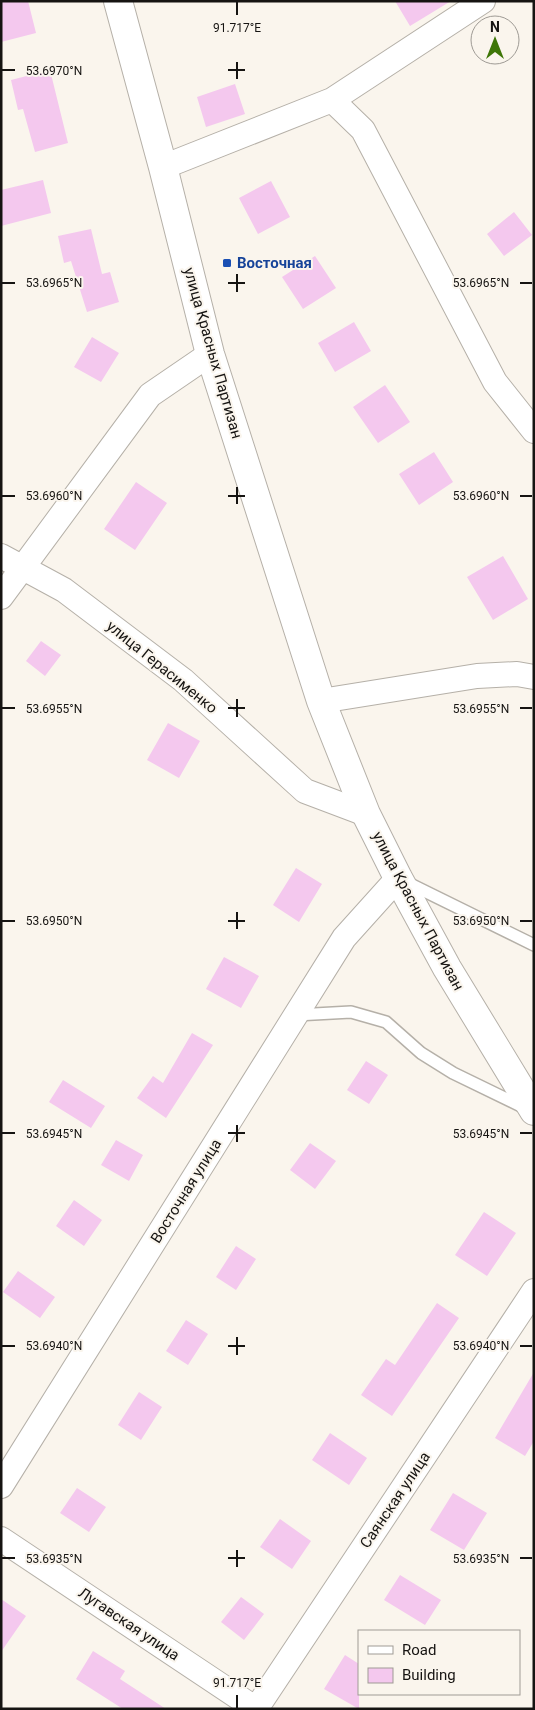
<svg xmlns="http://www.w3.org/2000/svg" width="535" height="1710" font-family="Roboto,sans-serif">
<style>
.building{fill:#f4c8ee}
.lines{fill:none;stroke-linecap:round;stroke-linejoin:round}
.lane-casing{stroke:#b5b0a8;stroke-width:14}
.street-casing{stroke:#b5b0a8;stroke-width:26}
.secondary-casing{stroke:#b5b0a8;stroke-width:30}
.lane{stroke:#fff;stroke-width:11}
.street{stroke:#fff;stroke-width:24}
.secondary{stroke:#fff;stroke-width:28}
.ticks{fill:none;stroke:#161412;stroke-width:2}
.transit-dot{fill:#1a4fb4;stroke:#faf5ed;stroke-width:2}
.labels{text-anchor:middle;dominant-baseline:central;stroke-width:4;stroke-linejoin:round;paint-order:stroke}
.transit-label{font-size:15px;font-weight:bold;fill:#164399;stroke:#faf5ed;text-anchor:start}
.street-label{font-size:15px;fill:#161412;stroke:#faf5ed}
.ticks-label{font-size:12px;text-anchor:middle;fill:#161412;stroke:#faf5ed;stroke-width:4;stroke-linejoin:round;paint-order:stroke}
</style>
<rect width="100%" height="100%" fill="#faf5ed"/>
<path class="building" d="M 1,1 L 28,1 L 36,33 L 1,42 Z
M 395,1 L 451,1 L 410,26 Z
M 50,70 L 68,143 L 35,152 L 23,109 L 18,110 L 11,80 Z
M 235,84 L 245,114 L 206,127 L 197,97 Z
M 43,180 L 51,213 L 1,226 L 1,190 Z
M 271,181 L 290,217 L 258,234 L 239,198 Z
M 514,212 L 532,235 L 504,256 L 487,234 Z
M 91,229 L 102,274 L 110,272 L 119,302 L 87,312 L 71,261 L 64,263 L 58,236 Z
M 315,256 L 336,288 L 303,309 L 282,277 Z
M 354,322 L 371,351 L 335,372 L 318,343 Z
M 92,337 L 119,353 L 101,382 L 74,367 Z
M 385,385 L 410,422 L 378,443 L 353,407 Z
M 434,452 L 453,482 L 419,505 L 399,474 Z
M 136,482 L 167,503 L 135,550 L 104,529 Z
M 503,556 L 528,599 L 493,620 L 467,577 Z
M 41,641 L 61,655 L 45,676 L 26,661 Z
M 168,723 L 200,741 L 179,778 L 147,760 Z
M 296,868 L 322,884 L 299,922 L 273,905 Z
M 224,957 L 259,976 L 241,1008 L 206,989 Z
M 192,1033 L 213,1045 L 166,1118 L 137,1098 L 153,1076 L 163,1083 Z
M 366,1061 L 388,1075 L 369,1104 L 347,1090 Z
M 63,1080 L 105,1106 L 91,1128 L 49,1102 Z
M 116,1140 L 143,1155 L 129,1181 L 101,1165 Z
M 310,1143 L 336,1161 L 315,1189 L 290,1170 Z
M 74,1200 L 102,1220 L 84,1246 L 56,1226 Z
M 484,1212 L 516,1233 L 487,1276 L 455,1255 Z
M 236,1246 L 256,1259 L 236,1290 L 216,1277 Z
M 18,1271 L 55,1297 L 40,1318 L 3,1292 Z
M 437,1303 L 459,1318 L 392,1416 L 361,1395 L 386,1359 L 395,1365 Z
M 186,1320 L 208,1334 L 188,1365 L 166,1351 Z
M 534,1372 L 534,1441 L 525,1456 L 495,1438 Z
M 139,1392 L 162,1407 L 141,1440 L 118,1425 Z
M 330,1433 L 367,1458 L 349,1485 L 312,1460 Z
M 77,1488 L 106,1507 L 89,1532 L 60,1513 Z
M 453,1493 L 487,1513 L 464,1550 L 430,1530 Z
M 280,1519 L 311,1541 L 292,1569 L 260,1547 Z
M 400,1575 L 441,1600 L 425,1625 L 384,1600 Z
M 241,1597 L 264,1614 L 244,1640 L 221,1622 Z
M 1,1599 L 26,1616 L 1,1652 Z
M 93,1651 L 125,1671 L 120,1679 L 166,1709 L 123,1709 L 76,1679 Z
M 345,1655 L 359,1664 L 359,1709 L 324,1689 Z"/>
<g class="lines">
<g class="lane-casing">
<path id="lane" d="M 406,882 L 534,945
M 296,1015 L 351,1012 L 386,1022 L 421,1053 L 453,1073 L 525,1108"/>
</g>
<g class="street-casing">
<path id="street" d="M 332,100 L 363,130 L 495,382 L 534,431
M 163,167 L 332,100 L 483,1
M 1,556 L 64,590 L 183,680 L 305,791 L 366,814
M 1,597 L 150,395 L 210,354
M 321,701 L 477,676 L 517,674 L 534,677
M 1,1486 L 344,938 L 398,878
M 1,1539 L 256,1709
M 256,1709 L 534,1291"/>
</g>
<g class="secondary-casing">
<path id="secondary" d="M 118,1 L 163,167 L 210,354 L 321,701 L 366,814 L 398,878 L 447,968 L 534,1111"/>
</g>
<use href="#lane" class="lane"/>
<use href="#street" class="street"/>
<use href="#secondary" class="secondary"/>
</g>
<path class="ticks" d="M 237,2 L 237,15M 237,62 L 237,79M 2,70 L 15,70M 228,70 L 245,70M 237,274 L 237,292M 2,283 L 15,283M 228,283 L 245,283M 520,283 L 532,283M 237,487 L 237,504M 2,496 L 15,496M 228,496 L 245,496M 520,496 L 532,496M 237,699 L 237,717M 2,708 L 15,708M 228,708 L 245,708M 520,708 L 532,708M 237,912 L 237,929M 2,921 L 15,921M 228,921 L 245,921M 520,921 L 532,921M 237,1125 L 237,1142M 2,1133 L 15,1133M 228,1133 L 245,1133M 520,1133 L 532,1133M 237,1337 L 237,1355M 2,1346 L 15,1346M 228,1346 L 245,1346M 520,1346 L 532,1346M 237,1550 L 237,1567M 2,1558 L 15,1558M 228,1558 L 245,1558M 520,1558 L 532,1558M 237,1695 L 237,1708"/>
<rect class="transit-dot" x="222" y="258" width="10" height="10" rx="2.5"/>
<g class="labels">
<g class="transit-label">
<text x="237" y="263">Восточная</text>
</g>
<g class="street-label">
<text transform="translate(213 353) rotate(74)">улица Красных Партизан</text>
<text transform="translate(162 667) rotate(39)">улица Герасименко</text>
<text transform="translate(418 911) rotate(62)">улица Красных Партизан</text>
<text transform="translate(186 1191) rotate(-58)">Восточная улица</text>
<text transform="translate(395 1500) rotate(-56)">Саянская улица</text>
<text transform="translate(129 1624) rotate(34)">Лугавская улица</text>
</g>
</g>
<g class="ticks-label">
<text x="237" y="32">91.717°E</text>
<text x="54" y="75">53.6970°N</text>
<text x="54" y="287">53.6965°N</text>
<text x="481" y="287">53.6965°N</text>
<text x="54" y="500">53.6960°N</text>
<text x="481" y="500">53.6960°N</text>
<text x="54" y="713">53.6955°N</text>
<text x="481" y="713">53.6955°N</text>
<text x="54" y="925">53.6950°N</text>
<text x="481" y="925">53.6950°N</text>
<text x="54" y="1138">53.6945°N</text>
<text x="481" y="1138">53.6945°N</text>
<text x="54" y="1350">53.6940°N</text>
<text x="481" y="1350">53.6940°N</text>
<text x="54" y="1563">53.6935°N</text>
<text x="481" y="1563">53.6935°N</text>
<text x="237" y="1687">91.717°E</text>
</g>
<rect width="535" height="1710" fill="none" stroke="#161412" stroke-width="5"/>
<rect x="358" y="1630" width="162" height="65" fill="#faf5ed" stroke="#9f9b95"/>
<rect x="368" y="1646" width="25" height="8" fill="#ffffff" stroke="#9f9b95"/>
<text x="402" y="1655" font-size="15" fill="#161412">Road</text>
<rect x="368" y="1668" width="25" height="15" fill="#f4c8ee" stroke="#9f9b95"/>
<text x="402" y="1680" font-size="15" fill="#161412">Building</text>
<g transform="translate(495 40)"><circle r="24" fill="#faf5ed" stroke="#9f9b95"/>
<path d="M0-4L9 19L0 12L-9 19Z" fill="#3e7607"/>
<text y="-8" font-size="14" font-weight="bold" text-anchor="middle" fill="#161412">N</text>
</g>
</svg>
